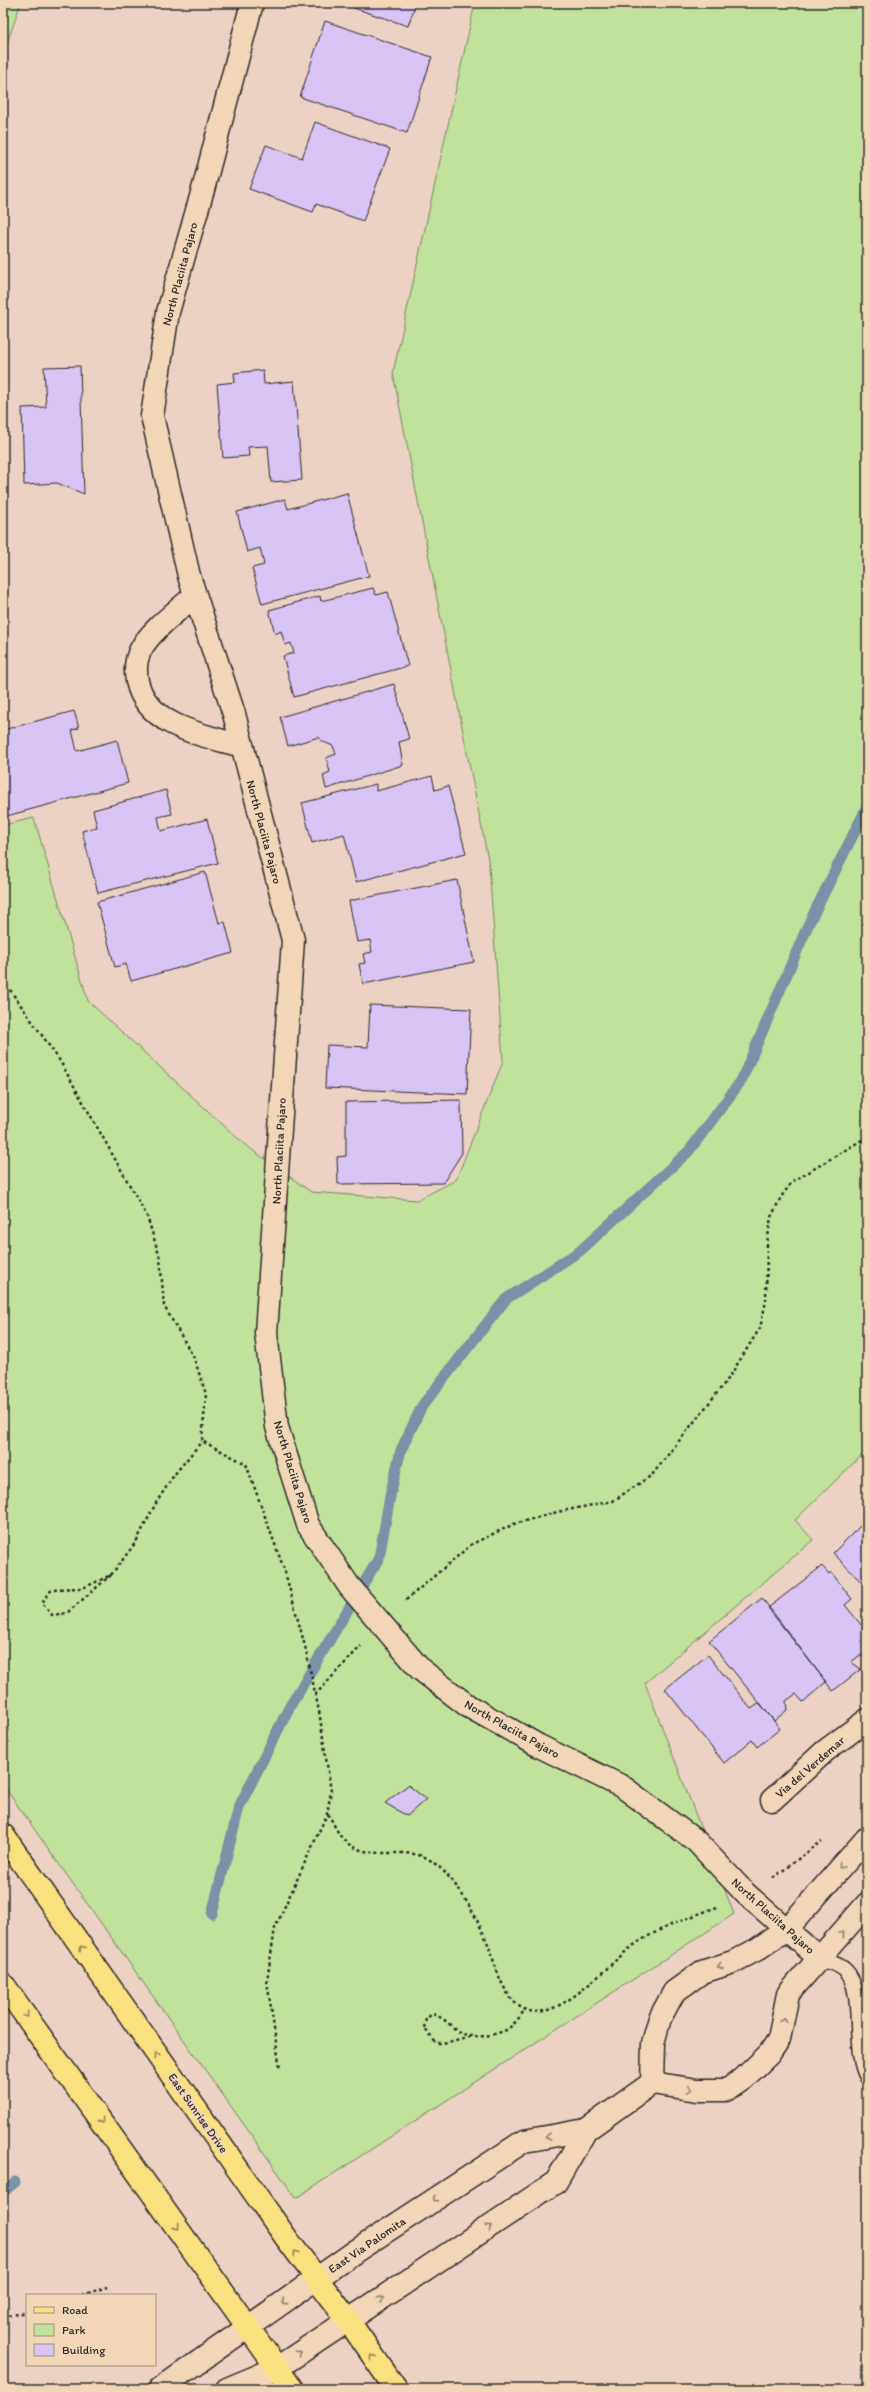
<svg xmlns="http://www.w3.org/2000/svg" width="870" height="2392" font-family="Itim,sans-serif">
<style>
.green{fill:#c1e29b;stroke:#768663}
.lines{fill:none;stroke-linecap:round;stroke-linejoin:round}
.stream{stroke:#7a91a7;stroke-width:11}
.building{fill:#d8c4f5;stroke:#2b2b2b}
.lane-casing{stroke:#2b2b2b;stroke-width:17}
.street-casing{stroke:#2b2b2b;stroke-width:25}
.primary-casing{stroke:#2b2b2b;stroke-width:25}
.path{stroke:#2b2b2b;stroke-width:2.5;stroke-dasharray:3 3;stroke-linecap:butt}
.lane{stroke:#f1d6b8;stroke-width:14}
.street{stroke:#f1d6b8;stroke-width:22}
.primary{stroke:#fbe080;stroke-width:22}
.oneway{stroke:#8e8072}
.oneway2{stroke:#938656}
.labels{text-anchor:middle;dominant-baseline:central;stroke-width:4;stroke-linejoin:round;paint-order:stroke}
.street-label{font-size:12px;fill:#2b2b2b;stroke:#f1d6b8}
</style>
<rect width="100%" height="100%" fill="#ecd2c4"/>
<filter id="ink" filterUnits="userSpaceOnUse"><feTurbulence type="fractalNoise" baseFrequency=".025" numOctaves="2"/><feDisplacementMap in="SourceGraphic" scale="8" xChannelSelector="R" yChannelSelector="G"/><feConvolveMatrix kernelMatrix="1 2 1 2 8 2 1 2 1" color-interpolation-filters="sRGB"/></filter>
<g filter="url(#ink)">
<path class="green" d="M 3,3 L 21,3 L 3,54 Z
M 475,3 L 867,3 L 867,1450 L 795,1520 L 813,1540 L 645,1683 L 734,1914 L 296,2198 L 3,1785 L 3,825 L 34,818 L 88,1001 L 244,1144 L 311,1192 L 417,1200 L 456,1180 L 503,1061 L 489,865 L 393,373 Z"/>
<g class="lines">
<path class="stream" d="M 212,1914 L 239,1807 L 290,1706 L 379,1558 L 391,1491 L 401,1450 L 422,1406 L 506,1299 L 580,1251 L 689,1151 L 741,1081 L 809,923 L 867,807
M 3,2192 L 15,2182"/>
</g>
<path class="building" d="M 339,3 L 416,3 L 408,26 Z
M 325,21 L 432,57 L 407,133 L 300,97 Z
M 315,122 L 390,149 L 363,221 L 316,204 L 313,212 L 249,189 L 266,145 L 302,158 Z
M 80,366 L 84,494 L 57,483 L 24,485 L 22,408 L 46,407 L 44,367 Z
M 263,370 L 264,384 L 294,381 L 302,480 L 271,482 L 268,446 L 248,447 L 249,456 L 223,458 L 217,384 L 235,382 L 234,373 Z
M 347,493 L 369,576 L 262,604 L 252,568 L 264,565 L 260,548 L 247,552 L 237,512 L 285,499 L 288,509 Z
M 373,588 L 376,595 L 388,592 L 408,666 L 294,697 L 283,656 L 294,653 L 291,643 L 285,645 L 281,631 L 275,634 L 269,610 L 320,596 L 321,601 Z
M 394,684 L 409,739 L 399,742 L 403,765 L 326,789 L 323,775 L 330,772 L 326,758 L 336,754 L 333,746 L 321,741 L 319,737 L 288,746 L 280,717 Z
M 74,711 L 79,728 L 72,730 L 77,751 L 117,740 L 128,783 L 3,817 L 3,730 Z
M 432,776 L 435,790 L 448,786 L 466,853 L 356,882 L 344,834 L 312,843 L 302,803 L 376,784 L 376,791 Z
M 166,790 L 172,814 L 158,817 L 161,831 L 207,819 L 218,863 L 98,893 L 82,831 L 97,827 L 93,810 Z
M 205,872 L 219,923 L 225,922 L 233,953 L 131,981 L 126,964 L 115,967 L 97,902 Z
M 457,880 L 474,962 L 363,984 L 359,964 L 365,963 L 363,954 L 372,952 L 370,940 L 357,942 L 349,901 Z
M 370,1005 L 471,1009 L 467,1094 L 325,1088 L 327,1045 L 368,1047 Z
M 461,1100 L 462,1153 L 443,1183 L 338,1184 L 337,1157 L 346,1156 L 346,1102 Z
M 867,1519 L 867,1588 L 833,1553 Z
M 822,1566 L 829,1574 L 831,1572 L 852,1599 L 845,1605 L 867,1632 L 867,1656 L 859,1656 L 851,1662 L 861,1669 L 833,1691 L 768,1608 Z
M 762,1598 L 826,1682 L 803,1702 L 796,1694 L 786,1701 L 787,1710 L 774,1721 L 709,1641 Z
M 708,1655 L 751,1709 L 760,1703 L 780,1729 L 757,1747 L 752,1740 L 724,1763 L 665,1689 Z
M 408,1785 L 426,1799 L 407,1816 L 385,1803 Z"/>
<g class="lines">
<g class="lane-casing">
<path id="lane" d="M 820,1959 C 828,1962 839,1964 845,1970 C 866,1989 851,2050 867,2077"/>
</g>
<g class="street-casing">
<path id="street" d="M 252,3 L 204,186 L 168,312 L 152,416 L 189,576 L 234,714 L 293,940 L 266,1333 L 277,1427 L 308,1525 L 349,1586 L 420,1669 L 468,1706 L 539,1746 L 623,1787 L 696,1841 L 746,1894 L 820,1959
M 195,595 C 179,610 151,630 141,649 C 135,660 135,670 137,681 C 147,727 204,735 242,746
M 772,1800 L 825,1751 L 867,1720
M 652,2083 L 653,2043 L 660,2018 L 674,1992 L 702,1972 L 733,1962 L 756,1950 L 787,1929 L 867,1838
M 160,2389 L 356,2251 L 524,2141 L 586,2130
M 227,2389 L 277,2368 L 556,2182 L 586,2130 L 652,2083 L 697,2090 L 727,2090 L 743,2079 L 769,2054 L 779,2039 L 788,1994 L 867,1904"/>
</g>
<g class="primary-casing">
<path id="primary" d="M 3,1835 L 287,2239 L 348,2320 L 396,2389
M 3,1984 L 292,2389"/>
</g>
<path class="path" d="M 3,980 L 60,1061 L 147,1216 L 160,1258 L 164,1306 L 194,1358 L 206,1394 L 202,1441 L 246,1464 L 285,1572 L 305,1646 L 319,1711 L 331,1791 L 327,1814 L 275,1928 L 267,1981 L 280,2069
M 111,1575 L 67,1613 L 52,1615 L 42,1603 L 52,1589 L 83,1588 L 111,1575 L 136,1542 L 156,1503 L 174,1475 L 202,1441
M 406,1600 L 472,1544 L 514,1524 L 557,1512 L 613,1501 L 652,1475 L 728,1379 L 760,1328 L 766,1301 L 767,1243 L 771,1217 L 781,1197 L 792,1182 L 867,1137
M 315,1695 L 361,1646
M 328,1814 C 333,1822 337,1833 344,1840 C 365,1861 397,1848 422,1856 C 429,1858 441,1868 446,1874 C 464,1893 478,1920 488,1944 C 493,1958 497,1975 505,1989 C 540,2054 606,1961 640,1941 C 664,1926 691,1917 717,1907
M 773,1878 L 822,1841
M 470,2037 C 458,2038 448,2044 436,2043 L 424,2028 L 426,2019 L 432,2014 C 444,2017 449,2025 458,2031 C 470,2040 493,2036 506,2030 C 514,2025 520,2017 525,2009
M 82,2295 L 107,2287
M 3,2317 L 27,2312"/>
<use href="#lane" class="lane"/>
<use href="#street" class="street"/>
<use href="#primary" class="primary"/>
</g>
<defs><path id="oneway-chevron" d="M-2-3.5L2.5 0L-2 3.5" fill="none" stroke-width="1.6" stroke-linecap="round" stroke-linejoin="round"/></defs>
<g class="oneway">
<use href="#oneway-chevron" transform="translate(841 1866) rotate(131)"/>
<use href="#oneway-chevron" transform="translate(842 1934) rotate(-49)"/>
<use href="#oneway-chevron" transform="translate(720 1966) rotate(163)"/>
<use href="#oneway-chevron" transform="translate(783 2020) rotate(-81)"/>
<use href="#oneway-chevron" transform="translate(690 2089) rotate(9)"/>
<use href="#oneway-chevron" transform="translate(548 2137) rotate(169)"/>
<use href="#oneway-chevron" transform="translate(435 2199) rotate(147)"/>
<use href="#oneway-chevron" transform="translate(489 2227) rotate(-34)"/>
<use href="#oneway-chevron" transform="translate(381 2299) rotate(-33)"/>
<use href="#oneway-chevron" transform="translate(284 2302) rotate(144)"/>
<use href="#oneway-chevron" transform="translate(299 2353) rotate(-34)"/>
</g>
<g class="oneway2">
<use href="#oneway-chevron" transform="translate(82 1948) rotate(-125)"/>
<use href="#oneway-chevron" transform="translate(26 2015) rotate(55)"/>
<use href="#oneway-chevron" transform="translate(157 2055) rotate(-125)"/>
<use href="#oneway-chevron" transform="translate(101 2121) rotate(55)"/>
<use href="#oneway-chevron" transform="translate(177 2227) rotate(55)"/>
<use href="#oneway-chevron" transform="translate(296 2253) rotate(-126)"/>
<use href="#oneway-chevron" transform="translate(373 2357) rotate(-125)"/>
</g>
</g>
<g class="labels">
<g class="street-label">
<text transform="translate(180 274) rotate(-75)">North Placiita Pajaro</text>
<text transform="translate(264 832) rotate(75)">North Placiita Pajaro</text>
<text transform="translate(279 1151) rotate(-87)">North Placiita Pajaro</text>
<text transform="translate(293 1472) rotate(73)">North Placiita Pajaro</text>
<text transform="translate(512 1729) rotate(29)">North Placiita Pajaro</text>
<text transform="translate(810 1767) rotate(-41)">Via del Verdemar</text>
<text transform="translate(773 1916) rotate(42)">North Placiita Pajaro</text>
<text transform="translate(198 2113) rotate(55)">East Sunrise Drive</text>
<text transform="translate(367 2245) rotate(-34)">East Via Palomita</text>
</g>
</g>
<rect width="870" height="2392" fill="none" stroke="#f1d6b8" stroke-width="16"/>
<rect x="8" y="8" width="854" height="2376" fill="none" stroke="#2b2b2b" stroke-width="1.5" filter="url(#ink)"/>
<rect x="26" y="2294" width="130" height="72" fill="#f1d6b8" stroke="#a29280"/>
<rect x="34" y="2307" width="20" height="6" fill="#fbe080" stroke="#a29280"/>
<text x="62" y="2314" font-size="12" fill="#2b2b2b">Road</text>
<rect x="34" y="2324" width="20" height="12" fill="#c1e29b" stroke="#a29280"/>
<text x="62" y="2334" font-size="12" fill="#2b2b2b">Park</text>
<rect x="34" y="2344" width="20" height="12" fill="#d8c4f5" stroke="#a29280"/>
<text x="62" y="2354" font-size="12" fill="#2b2b2b">Building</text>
</svg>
